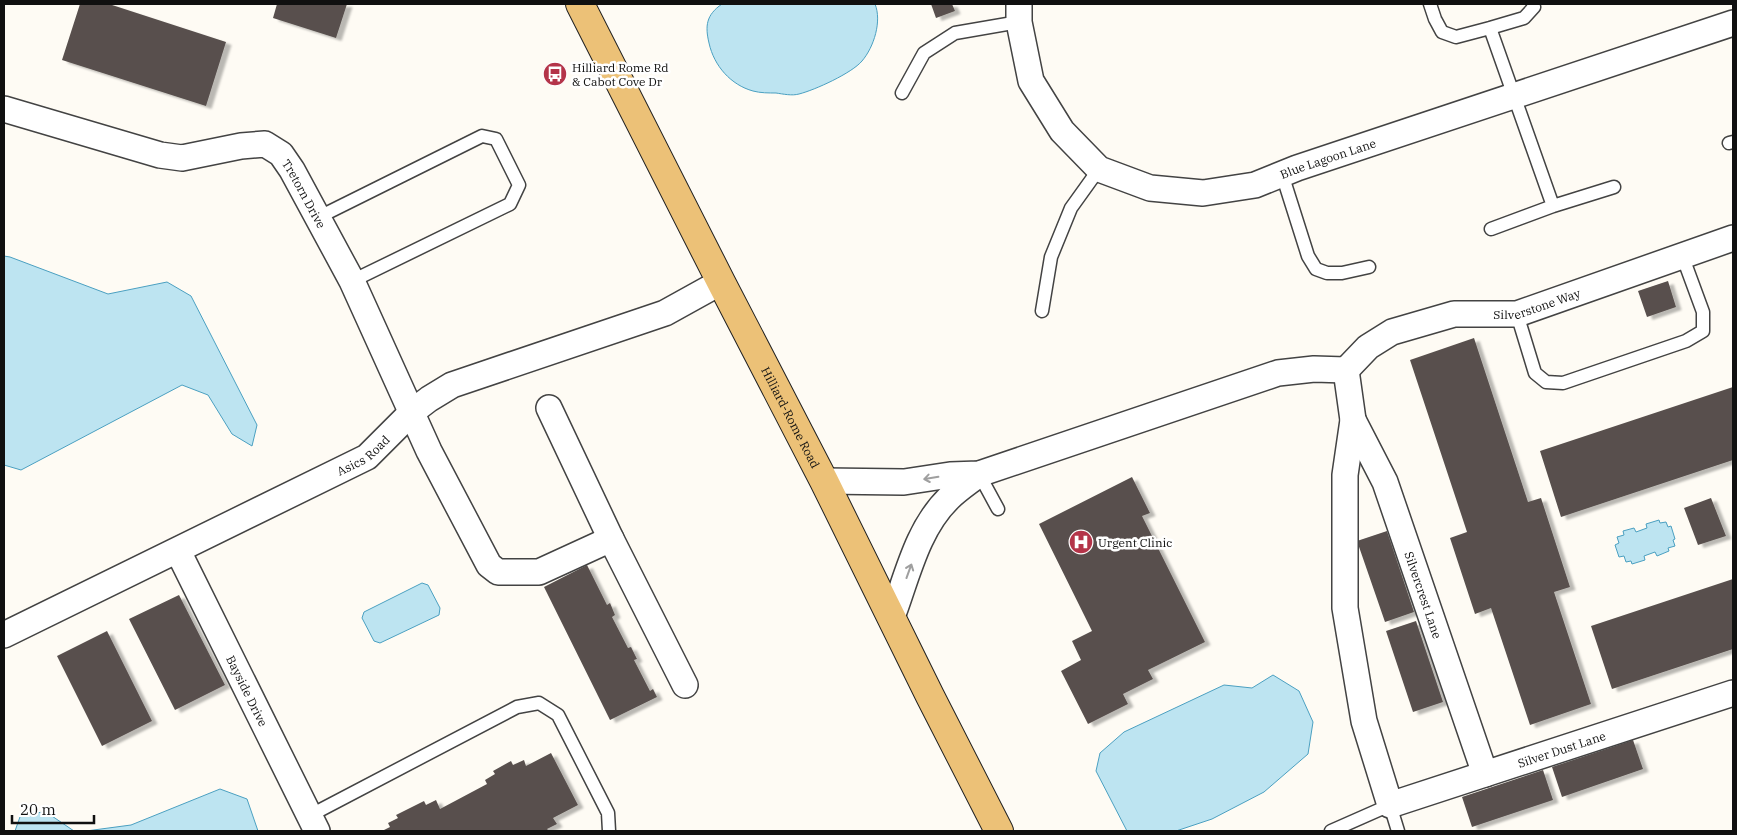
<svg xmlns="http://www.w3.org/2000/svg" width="1737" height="835" font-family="'IBM Plex Serif',serif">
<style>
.water{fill:#bde4f1;stroke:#4ba0c1}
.building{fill:#58504d;filter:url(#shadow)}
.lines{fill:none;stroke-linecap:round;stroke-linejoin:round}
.service-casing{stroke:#434343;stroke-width:15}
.minor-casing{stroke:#434343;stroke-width:28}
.primary-casing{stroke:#212121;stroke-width:30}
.service{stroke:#fff;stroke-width:12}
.minor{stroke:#fff;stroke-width:25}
.primary{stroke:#ecc177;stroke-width:28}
.oneway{stroke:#9f9f9f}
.labels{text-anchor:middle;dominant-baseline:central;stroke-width:5;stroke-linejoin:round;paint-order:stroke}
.poi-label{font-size:12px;fill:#101010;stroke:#fff;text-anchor:start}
.street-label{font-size:12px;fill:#101010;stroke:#fff}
</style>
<defs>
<filter id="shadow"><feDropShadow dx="5.5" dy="3" stdDeviation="1" flood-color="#0004"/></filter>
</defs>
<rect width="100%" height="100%" fill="#fefbf4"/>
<path class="water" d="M 722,4 L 875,4 C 882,21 874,47 862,61 C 852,73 815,90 799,94 C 792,96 783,94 776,93 C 769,93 760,93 753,91 C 731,85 714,66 709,43 C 705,26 706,15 722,4 Z
M 4,256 L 10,257 L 108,294 L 167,282 L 191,296 L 257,425 L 252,446 L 232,434 L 208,395 L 182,385 L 21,470 L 4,465 Z
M 1659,520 L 1660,523 L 1666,522 L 1668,527 L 1671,526 L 1675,539 L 1673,540 L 1675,546 L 1668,548 L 1669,551 L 1657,556 L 1655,552 L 1644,556 L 1645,560 L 1632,564 L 1631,561 L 1626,562 L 1624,556 L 1619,557 L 1615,545 L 1619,543 L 1617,537 L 1624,535 L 1623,531 L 1634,528 L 1636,532 L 1647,528 L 1646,524 Z
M 422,583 L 428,585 L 440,608 L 439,615 L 380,643 L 374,641 L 362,618 L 364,612 Z
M 1273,675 L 1299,691 L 1313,722 L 1308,754 L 1264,792 L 1212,819 L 1176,831 L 1127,831 L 1096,771 L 1100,753 L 1124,732 L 1224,685 L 1252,688 Z
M 220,789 L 247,799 L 258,831 L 86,831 L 131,825 Z
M 46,812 L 74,831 L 15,831 L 21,814 Z"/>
<path class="building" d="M 80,4 L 109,4 L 226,42 L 206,106 L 62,60 Z
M 277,4 L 347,4 L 336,38 L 273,18 Z
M 931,4 L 952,4 L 955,11 L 936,18 Z
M 1668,281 L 1676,307 L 1647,317 L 1638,291 Z
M 1474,338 L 1528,502 L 1541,498 L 1570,587 L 1554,592 L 1591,704 L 1530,725 L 1491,608 L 1475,614 L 1450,538 L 1467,532 L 1410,360 Z
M 1733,387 L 1733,460 L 1561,517 L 1540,451 Z
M 1132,477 L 1150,513 L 1142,516 L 1205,642 L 1148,670 L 1153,679 L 1123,694 L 1128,704 L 1088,724 L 1061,671 L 1081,660 L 1072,641 L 1092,631 L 1039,524 Z
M 1711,498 L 1726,536 L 1698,545 L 1684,508 Z
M 1387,531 L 1414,612 L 1385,622 L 1357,541 Z
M 587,565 L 607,605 L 610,603 L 615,615 L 612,617 L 628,648 L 631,647 L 637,659 L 634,660 L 650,691 L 653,689 L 657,697 L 610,720 L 544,587 Z
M 1733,579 L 1733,649 L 1612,689 L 1591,626 Z
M 179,595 L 225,685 L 175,710 L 129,619 Z
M 1416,621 L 1443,702 L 1413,712 L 1386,631 Z
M 107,631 L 152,721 L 102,746 L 57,656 Z
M 1633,740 L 1643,769 L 1562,797 L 1552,767 Z
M 551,753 L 578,805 L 553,818 L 557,824 L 547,829 L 549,831 L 382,831 L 390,827 L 388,823 L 398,818 L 396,815 L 424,801 L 426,805 L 436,800 L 440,809 L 487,784 L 485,780 L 495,774 L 493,771 L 511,761 L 513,765 L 524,760 L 526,766 Z
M 1543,770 L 1553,800 L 1472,827 L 1462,797 Z"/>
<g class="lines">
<g class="service-casing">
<path id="service" d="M 1430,4 L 1435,19 L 1442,32 L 1456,37 L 1490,28 L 1524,18 L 1534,7 L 1533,4
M 1490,28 L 1553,206 L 1614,187
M 902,93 L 924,53 L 955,33 L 1019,22
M 1729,143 L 1733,142
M 1282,174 L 1308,256 L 1316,269 L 1327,273 L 1342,273 L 1369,267
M 317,218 L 482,136 L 496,139 L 519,185 L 510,204 L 352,281
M 1491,229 L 1553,206
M 1042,311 L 1051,257 L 1071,208 L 1099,169
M 1517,314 L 1535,373 L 1546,382 L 1563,383 L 1686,341 L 1703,331 L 1703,312 L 1682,255
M 979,474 L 998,509
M 309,816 L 517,707 L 539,703 L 558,715 L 608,813 L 609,831
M 1331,831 L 1390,805 L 1398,831"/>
</g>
<g class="minor-casing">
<g id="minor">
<path id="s1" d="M 1019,4 L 1019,22 L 1031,81 L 1062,131 L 1099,169 L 1150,188 L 1203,193 L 1255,185 L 1297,168 L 1733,23"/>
<path id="s2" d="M 4,109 L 160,155 L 182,158 L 241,146 L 265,144 L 281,154 L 292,170 L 352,281 L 429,451 L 489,565 L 498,572 L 539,572 L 611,539 L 549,408"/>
<path id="s3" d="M 1346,370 L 1353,420 L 1345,475 L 1345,608 L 1364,721 L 1390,805 L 1733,693"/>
<path id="s4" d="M 1346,370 L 1368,347 L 1392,332 L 1454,314 L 1517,314 L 1733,238"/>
<path id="s5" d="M 1353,420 L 1385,482 L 1485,774"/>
<path d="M 824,481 L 904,482 L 950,475 L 979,474 L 1278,373 L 1314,369 L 1346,370"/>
<path d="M 611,539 L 685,685"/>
<path id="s6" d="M 178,551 L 317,831"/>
<path d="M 892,617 C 907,577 917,529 949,498 C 958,489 969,482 979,474"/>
<path id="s7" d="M 4,635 L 367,457 L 412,412 L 429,399 L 452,385 L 665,313 L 721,282"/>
</g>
</g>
<g class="primary-casing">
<g id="primary">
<path id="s8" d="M 580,4 L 721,282 L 824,481 L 930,696 L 999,831"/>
</g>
</g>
<use href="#service" class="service"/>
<use href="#minor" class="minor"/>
<use href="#primary" class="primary"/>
</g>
<defs><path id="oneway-shaft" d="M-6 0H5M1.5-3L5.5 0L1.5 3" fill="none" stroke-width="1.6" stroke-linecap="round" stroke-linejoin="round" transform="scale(1.25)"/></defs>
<g class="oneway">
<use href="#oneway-shaft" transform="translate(931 478) rotate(171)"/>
<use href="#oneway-shaft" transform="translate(909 571) rotate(-70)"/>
</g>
<defs>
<g id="bus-disc" transform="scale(1.25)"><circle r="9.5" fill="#b43449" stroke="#fff"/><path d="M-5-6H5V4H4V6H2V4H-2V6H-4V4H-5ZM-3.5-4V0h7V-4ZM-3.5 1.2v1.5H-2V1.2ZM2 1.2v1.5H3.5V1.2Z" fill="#fff"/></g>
<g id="hospital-disc" transform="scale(1.25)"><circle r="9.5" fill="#b43449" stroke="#fff"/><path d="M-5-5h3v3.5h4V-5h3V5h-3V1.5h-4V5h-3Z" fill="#fff"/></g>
</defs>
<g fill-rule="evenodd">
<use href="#bus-disc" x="555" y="74"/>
<use href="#hospital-disc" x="1081" y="542"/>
</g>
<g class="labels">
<g class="poi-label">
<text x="572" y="67">Hilliard Rome Rd<tspan x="572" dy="14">&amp; Cabot Cove Dr</tspan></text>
<text x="1098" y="542">Urgent Clinic</text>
</g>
<g class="street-label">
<text stroke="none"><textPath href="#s1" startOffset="428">Blue Lagoon Lane</textPath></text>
<text stroke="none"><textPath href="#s2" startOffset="334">Tretorn Drive</textPath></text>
<text stroke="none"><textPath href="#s4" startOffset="209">Silverstone Way</textPath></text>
<text stroke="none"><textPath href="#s8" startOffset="464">Hilliard-Rome Road</textPath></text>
<text stroke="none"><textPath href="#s7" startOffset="402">Asics Road</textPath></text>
<text stroke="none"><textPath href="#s5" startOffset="189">Silvercrest Lane</textPath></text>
<text stroke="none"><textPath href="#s6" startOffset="156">Bayside Drive</textPath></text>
<text stroke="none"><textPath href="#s3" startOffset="622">Silver Dust Lane</textPath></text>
</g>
</g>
<rect width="1737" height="835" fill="none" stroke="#101010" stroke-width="10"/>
<path d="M12 815v8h82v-8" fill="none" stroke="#101010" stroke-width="2.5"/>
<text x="20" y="815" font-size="15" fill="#101010" stroke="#ffffff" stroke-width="4" paint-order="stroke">20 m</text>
</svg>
